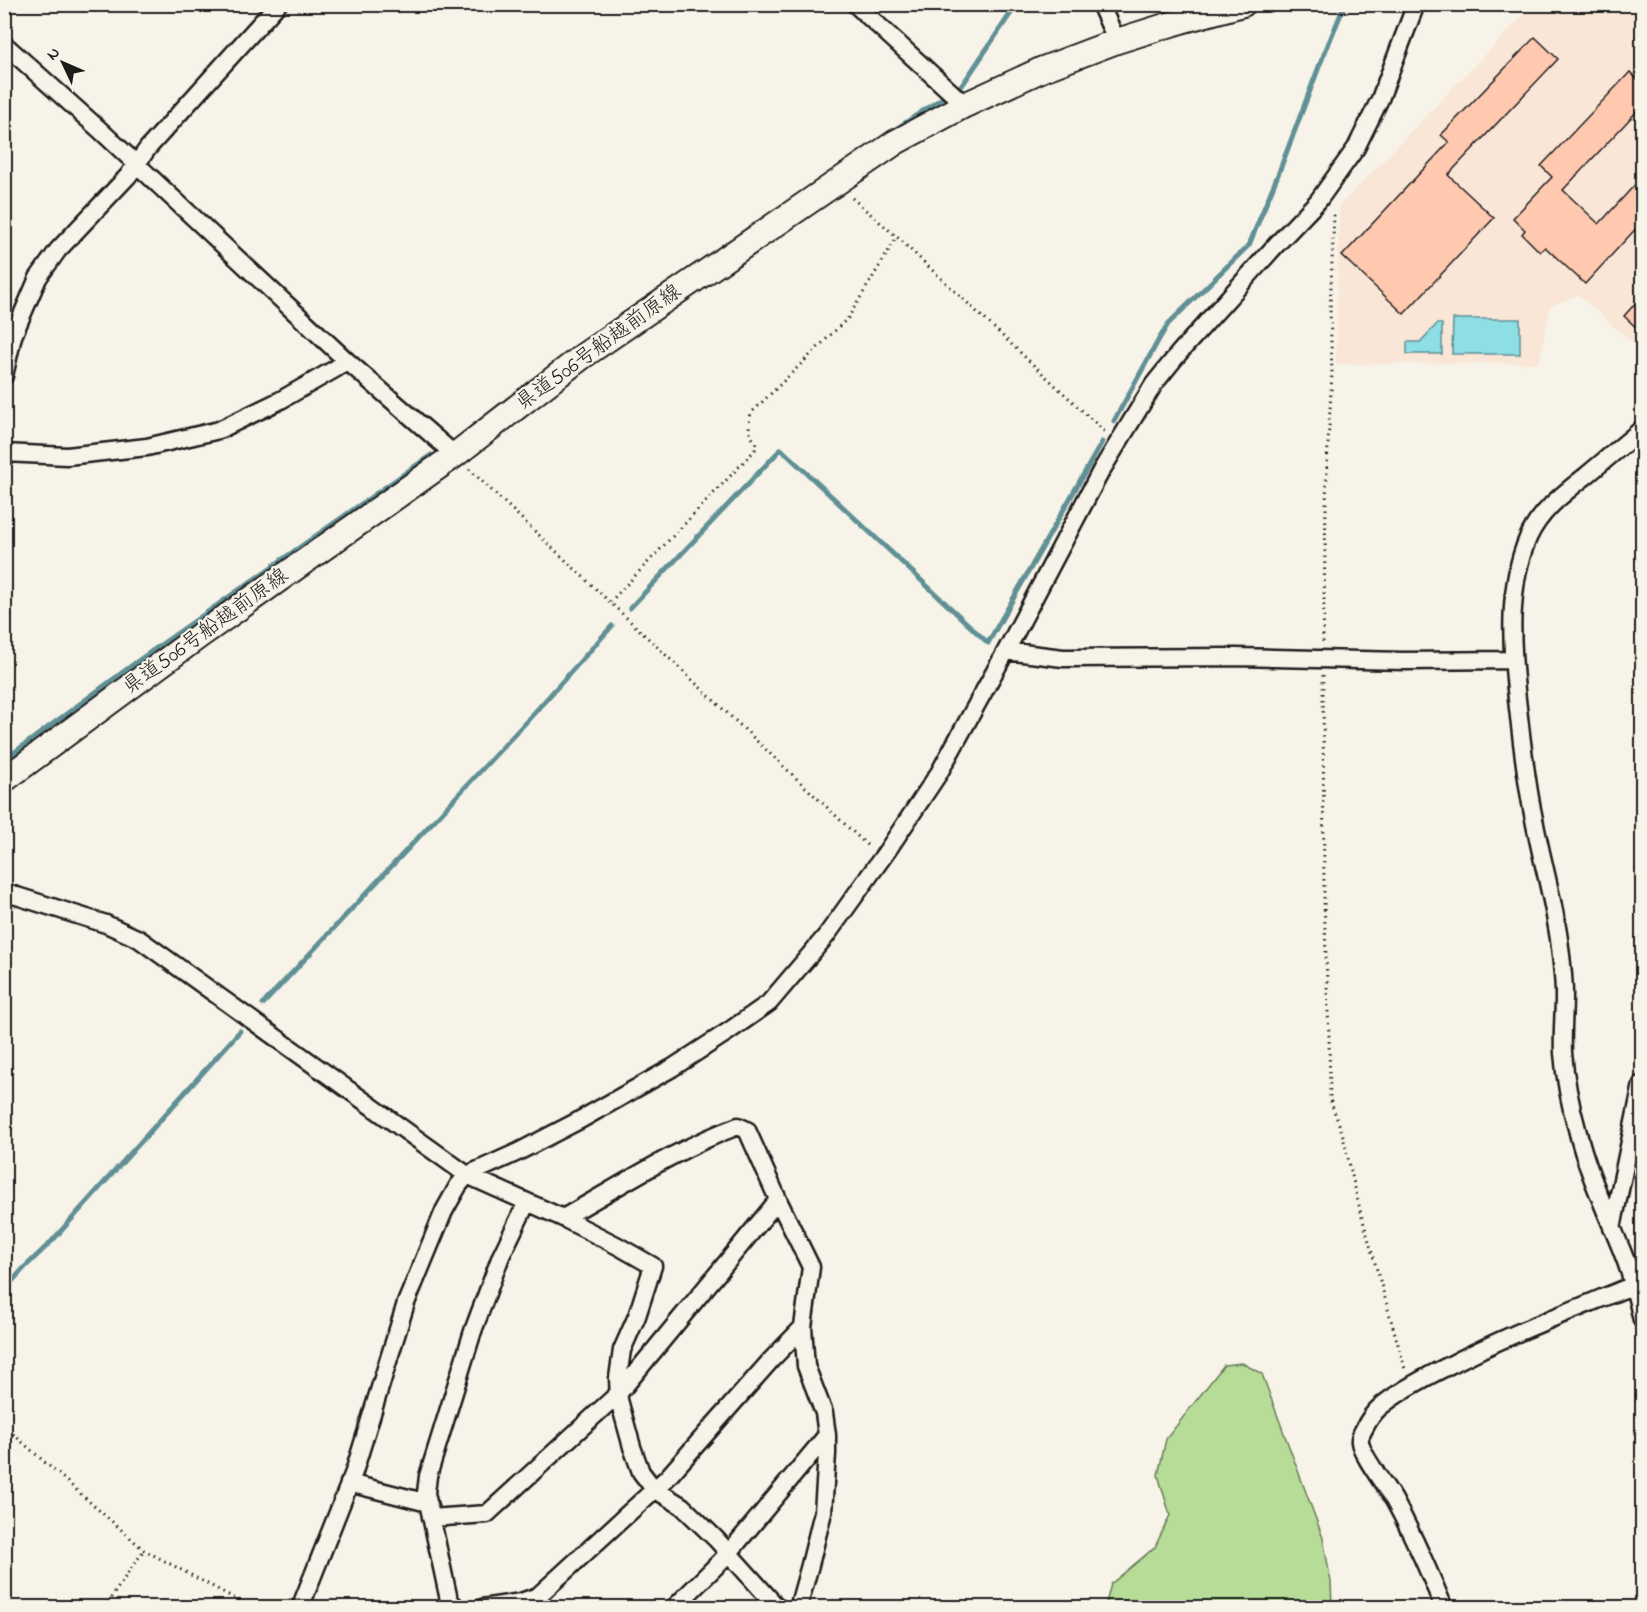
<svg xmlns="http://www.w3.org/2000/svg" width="1647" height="1612" font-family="'Indie Flower','Klee One',sans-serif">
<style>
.built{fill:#f9e6d7}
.green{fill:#b6dc98;stroke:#697c5a;stroke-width:1.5}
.water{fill:#8ddee5;stroke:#609095;stroke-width:1.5}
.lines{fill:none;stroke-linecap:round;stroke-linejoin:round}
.stream{stroke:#609095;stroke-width:5}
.building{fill:#ffc9b0;stroke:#1c1c1c;stroke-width:1.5}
.street-casing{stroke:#1c1c1c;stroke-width:21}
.secondary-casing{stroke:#1c1c1c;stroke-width:28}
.path{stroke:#1c1c1c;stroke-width:3;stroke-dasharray:1.5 4.5;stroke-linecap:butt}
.street{stroke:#f7f3e8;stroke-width:16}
.secondary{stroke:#f7f3e8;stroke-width:24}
.labels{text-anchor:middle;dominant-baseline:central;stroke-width:4.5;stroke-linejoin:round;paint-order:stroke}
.street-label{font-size:21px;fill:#1c1c1c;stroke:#f7f3e8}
</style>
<rect width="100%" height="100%" fill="#f7f3e8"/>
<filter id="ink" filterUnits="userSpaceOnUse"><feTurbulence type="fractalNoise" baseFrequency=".0167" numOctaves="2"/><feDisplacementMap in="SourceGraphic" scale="12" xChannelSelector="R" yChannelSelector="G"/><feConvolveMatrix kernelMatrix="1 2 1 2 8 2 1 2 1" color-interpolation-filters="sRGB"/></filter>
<g filter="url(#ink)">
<path class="built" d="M 1533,5 L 1642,5 L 1642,352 L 1579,295 L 1550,306 L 1539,363 L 1336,364 L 1339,206 Z"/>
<path class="green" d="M 1242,1363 L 1262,1374 L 1323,1538 L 1331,1582 L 1332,1607 L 1105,1607 L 1111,1584 L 1155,1547 L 1170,1515 L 1158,1475 L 1166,1439 L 1224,1365 Z"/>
<path class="water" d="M 1453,319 L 1520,319 L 1520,354 L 1452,354 Z
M 1437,324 L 1442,324 L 1442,354 L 1407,354 L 1407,342 L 1420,342 Z"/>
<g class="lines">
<path class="stream" d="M 896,129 L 963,84 L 1017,4
M 1114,421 L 1158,341 L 1168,324 L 1249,245 L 1279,172 L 1320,64 L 1345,4
M 630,608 L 781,449 L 988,643 L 1102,442
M 4,760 L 142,658 L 431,455
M 263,1004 L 526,722 L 612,626
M 4,1290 L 25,1267 L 52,1241 L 240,1031"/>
</g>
<path class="building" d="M 1535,37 L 1558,59 L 1448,175 L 1494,218 L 1404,314 L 1342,256 L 1449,142 L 1441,135 Z
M 1630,72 L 1642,84 L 1642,106 L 1563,190 L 1599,224 L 1642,177 L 1642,222 L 1585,284 L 1545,247 L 1540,252 L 1522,234 L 1525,230 L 1513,218 L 1552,177 L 1541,166 Z
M 1642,296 L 1642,333 L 1624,316 Z"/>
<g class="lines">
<g class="street-casing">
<path id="street" d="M 855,4 L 965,105
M 1100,4 L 1117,41
M 4,44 L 100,130 L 347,361
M 4,376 L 13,336 L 38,278 L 58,250 L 128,176 L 148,148 L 278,4
M 1642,429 C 1624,444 1605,460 1587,475 C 1564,493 1540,511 1528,538 C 1508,585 1511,641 1516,690 C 1521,734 1525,777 1534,819 C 1542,862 1555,904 1560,947 C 1562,963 1564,979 1564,995 C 1564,1014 1562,1034 1563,1053 C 1565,1078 1570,1104 1577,1129 C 1587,1171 1606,1211 1622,1251 C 1631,1273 1637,1297 1642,1320
M 4,453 L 67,456 L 147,447 L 219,430 L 279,401 L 335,369 L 347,361 L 455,455
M 1006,651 L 1063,658 L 1236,657 L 1404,661 L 1513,660
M 4,892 L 106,924 L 139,939 L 467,1175 L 563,1218 L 618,1246 L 653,1266 L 637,1316 L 622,1350 L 618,1378 L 619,1400 L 632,1447 L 641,1472 L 654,1489 L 682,1506 L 716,1539 L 778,1608
M 563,1218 C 620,1186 676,1149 738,1126 L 747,1130 L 780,1204 L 811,1267 L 803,1327 L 806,1366 L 824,1413 L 827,1435 L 827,1454 L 823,1512 L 810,1565 L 798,1608
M 1612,1228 L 1642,1084
M 349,1483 L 428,1503
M 431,1518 L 487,1514 L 619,1393 L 778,1200
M 300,1608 L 354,1472 L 406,1303 L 444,1211 L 458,1186 L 467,1175 L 518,1152 L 578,1121 L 672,1068 L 729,1031 L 769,1003 L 826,936 L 887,851 L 939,773 L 1006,651 L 1101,471 L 1154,384 L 1179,353 L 1276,245 L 1318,201 L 1356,148 L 1380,99 L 1416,4
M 457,1608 L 449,1600 L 426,1493 L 428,1476 L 473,1331 L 501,1256 L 527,1202
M 482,1608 L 521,1602 L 538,1596 L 667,1478 L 771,1360 L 803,1327
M 674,1608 L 728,1554 L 827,1435
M 1444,1608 C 1429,1571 1413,1535 1394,1500 C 1387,1488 1361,1454 1360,1442 C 1359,1437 1362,1433 1364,1429 C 1368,1421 1373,1413 1380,1407 C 1399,1391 1424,1378 1446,1367 C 1506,1335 1571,1311 1634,1285 L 1641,1280"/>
</g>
<g class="secondary-casing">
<path id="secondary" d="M 4,780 L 199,636 L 455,455 L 583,356 L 896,142 L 965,105 L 1043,69 L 1117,41 L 1181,21 L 1243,4"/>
</g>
<path class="path" d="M 852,198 L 897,237 L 1105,432
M 469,469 L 870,848
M 610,602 L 755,450 L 756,443 C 748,433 748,426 751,413 L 848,318 L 897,237
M 1323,642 L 1327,463 L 1332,373 L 1330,309 L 1334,216 L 1331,212
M 1323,675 L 1324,899 L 1329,1037 L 1330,1100 L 1342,1132 L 1360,1210 L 1405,1369
M 4,1426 L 144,1550 L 253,1608
M 104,1608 L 144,1550"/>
<use href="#street" class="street"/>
<use href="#secondary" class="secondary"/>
</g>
</g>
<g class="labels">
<g class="street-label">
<text transform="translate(599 348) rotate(-36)">県道506号船越前原線</text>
<text transform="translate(206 632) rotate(-36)">県道506号船越前原線</text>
</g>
</g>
<rect width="1647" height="1612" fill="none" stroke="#f7f3e8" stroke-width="24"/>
<rect x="12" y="12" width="1623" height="1588" fill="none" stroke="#1c1c1c" stroke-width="2" filter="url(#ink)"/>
<g transform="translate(63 63) rotate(314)" stroke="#f7f3e8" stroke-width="4.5" paint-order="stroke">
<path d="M0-4.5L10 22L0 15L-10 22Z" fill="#1c1c1c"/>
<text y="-9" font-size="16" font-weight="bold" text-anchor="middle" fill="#1c1c1c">N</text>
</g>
</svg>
